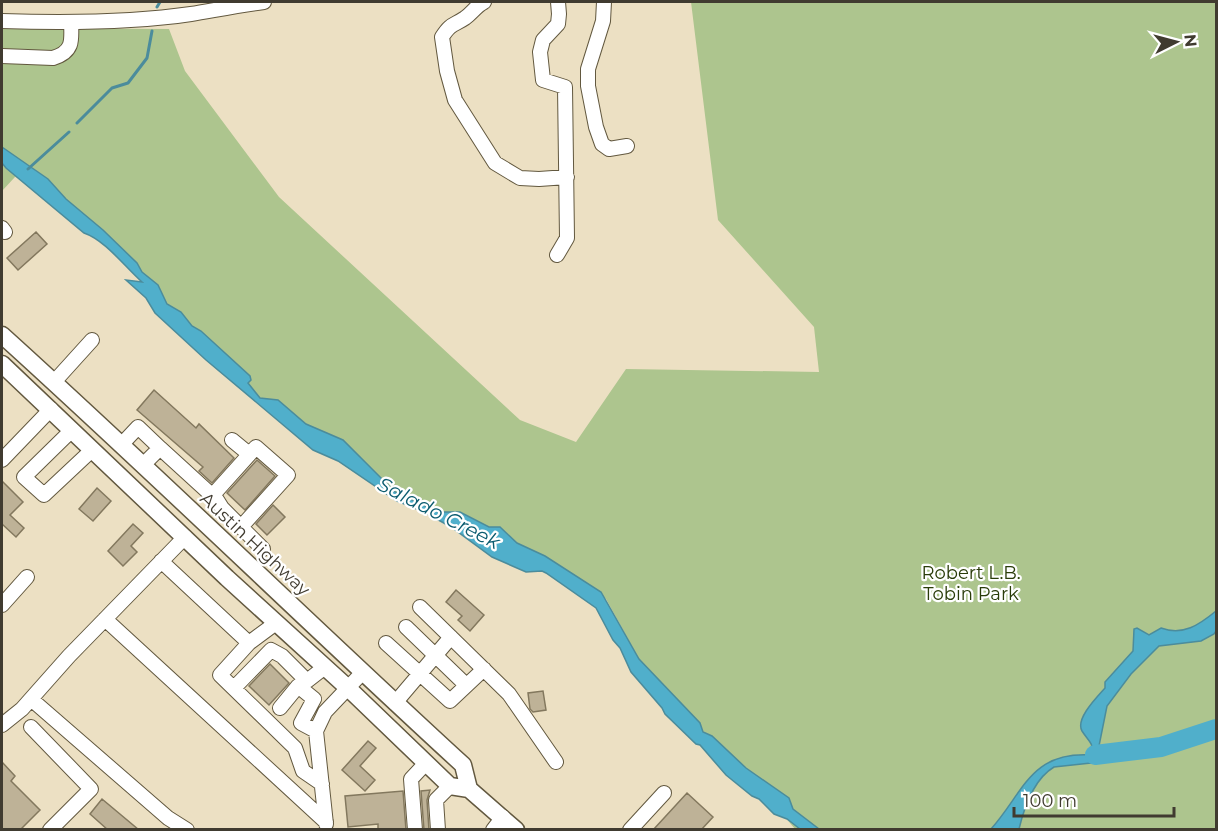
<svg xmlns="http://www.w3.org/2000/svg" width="1218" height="831" font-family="Montserrat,sans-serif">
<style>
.green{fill:#adc58e}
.water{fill:#50afcb;stroke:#4b8c9c;stroke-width:1.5}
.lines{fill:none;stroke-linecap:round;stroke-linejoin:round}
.stream{stroke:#4b8c9c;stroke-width:3}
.river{stroke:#50afcb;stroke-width:20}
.building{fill:#beb297;stroke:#83785e;stroke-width:1.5}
.minor-casing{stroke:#62583f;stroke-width:16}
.major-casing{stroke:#62583f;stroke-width:19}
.minor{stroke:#fff;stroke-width:14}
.major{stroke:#fff;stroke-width:16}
.labels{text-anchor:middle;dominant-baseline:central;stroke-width:4.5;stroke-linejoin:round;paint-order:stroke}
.street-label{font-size:18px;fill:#403b30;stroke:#fff}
.park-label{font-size:18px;fill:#2a3c09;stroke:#fff}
.water-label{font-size:20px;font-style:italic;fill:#0c5c70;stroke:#fff}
</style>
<rect width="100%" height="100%" fill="#ece0c3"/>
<path class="green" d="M 691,2 L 1216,2 L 1216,829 L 795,829 L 764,792 L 712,737 L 703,732 L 700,723 L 639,659 L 606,599 L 545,556 L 517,543 L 500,527 L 489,527 L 460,512 L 438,512 L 395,492 L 343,440 L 306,424 L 278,400 L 260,398 L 201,331 L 192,326 L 181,312 L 167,304 L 158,285 L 142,272 L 137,263 L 103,230 L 66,199 L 48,179 L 27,164 L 2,191 L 2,28 L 169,29 L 185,71 L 279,197 L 520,420 L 576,442 L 626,369 L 819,372 L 814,327 L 718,220 Z"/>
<path class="water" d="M 2,147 L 48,179 L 66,199 L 103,230 L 137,263 L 142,272 L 158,285 L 167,304 L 181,312 L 192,326 L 201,331 L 250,376 L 251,380 L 248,383 L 260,398 L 278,400 L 306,424 L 343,440 L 395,492 L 438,512 L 460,512 L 489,527 L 500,527 L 517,543 L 545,556 L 601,592 L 639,659 L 700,723 L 703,732 L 712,736 L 746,768 L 789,798 L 793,809 L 819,829 L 800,829 L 787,819 L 774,814 L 759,799 L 752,796 L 726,775 L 700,745 L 696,744 L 665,714 L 662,708 L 631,672 L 620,648 L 613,640 L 596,608 L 546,573 L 542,571 L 526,572 L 492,557 L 451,527 L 424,512 L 397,501 L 338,461 L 313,450 L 206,360 L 155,313 L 146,298 L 126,280 L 142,282 C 125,267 105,240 84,233 L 6,168 L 2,163 Z
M 1216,611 L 1216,631 L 1214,634 L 1201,641 L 1159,646 L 1131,674 L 1107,706 L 1096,761 L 1091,763 L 1054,767 C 1034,779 1024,808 1019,829 L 991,829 C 1024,792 1030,752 1090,755 L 1093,752 C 1093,743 1087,739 1082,731 C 1075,719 1097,697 1105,688 L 1105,682 L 1133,651 L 1134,629 L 1137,628 L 1149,635 L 1161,628 C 1183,636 1199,625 1216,611 Z"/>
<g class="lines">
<path class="stream" d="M 157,7 L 160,2
M 77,123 L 112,88 L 128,83 L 147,58 L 152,31
M 28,169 L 69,132"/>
<path class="river" d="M 1095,755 L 1161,747 L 1216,729"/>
</g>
<path class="building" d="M 36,232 L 47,244 L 18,270 L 7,258 Z
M 154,390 L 196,428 L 199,424 L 234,458 L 212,483 L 199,471 L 203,467 L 137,410 Z
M 257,460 L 275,476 L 245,510 L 227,493 Z
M 2,481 L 23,502 L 10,515 L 24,528 L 16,537 L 2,524 Z
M 97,488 L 111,501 L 93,521 L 79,509 Z
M 273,505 L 285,517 L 267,535 L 256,524 Z
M 133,524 L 143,533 L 131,546 L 137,552 L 123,566 L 108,551 Z
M 456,590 L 484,615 L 470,631 L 458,620 L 462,616 L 446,602 Z
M 270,664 L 289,683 L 269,705 L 249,686 Z
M 543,691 L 546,710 L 533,712 L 530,709 L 528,693 Z
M 368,741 L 376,748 L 360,766 L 375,780 L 365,791 L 342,770 Z
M 2,762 L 15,776 L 11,781 L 40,810 L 20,830 L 2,830 Z
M 430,790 L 427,800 L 429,830 L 424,830 L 421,791 Z
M 403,791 L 406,830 L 378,830 L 378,824 L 348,827 L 345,796 Z
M 687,793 L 713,817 L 701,830 L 653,830 Z
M 102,799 L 139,830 L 108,830 L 90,814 Z"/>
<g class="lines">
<g class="minor-casing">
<path id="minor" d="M 484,2 C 476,6 472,13 465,18 C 453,26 451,23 442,37 L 447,71 L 455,100 L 495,163 L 520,178 L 539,179 L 567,177
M 604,2 L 603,21 L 588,69 L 588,86 L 596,127 L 602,144 L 609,149 L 627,146
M 2,21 C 64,23 129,23 191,14 C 215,10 240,5 264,2
M 2,56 L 53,58 C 73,52 72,41 71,23
M 2,228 L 5,232
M 557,255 L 567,238 L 565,87 L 543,80 L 540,52 L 543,40 L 558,24 L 559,14 L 558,2
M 54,382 L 92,340
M 72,430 L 24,477 L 44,495 L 92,450
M 232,440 L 249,454
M 122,444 L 138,427 L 160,448
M 2,460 L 51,409
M 144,464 L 160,448 L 217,500 L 222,508 L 263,549
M 212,496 L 256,447 L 288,475 L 241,527
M 161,561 L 249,643
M 2,605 L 27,577
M 420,607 L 509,694 L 556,762
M 105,619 L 326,822
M 276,623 L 249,643 L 220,675 L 295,748 L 303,771 L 322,784
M 406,627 L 466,685
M 386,643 L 450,701 L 484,669
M 234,688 L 271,650 L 282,656 L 307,681 L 325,667
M 31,699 L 168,818 L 187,830
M 395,703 L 451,637
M 280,708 L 298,686 L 314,699 L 301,723 L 316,731
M 2,725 L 22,709 L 69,656 L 185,537
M 31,727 L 91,789 L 50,830
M 326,824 L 316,731 L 325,712 L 363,672
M 415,830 L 411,779 L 426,763
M 438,830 L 436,800 L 450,786
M 493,830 L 503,817
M 630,830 L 664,793"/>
</g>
<g class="major-casing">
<path id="major" d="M 2,335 C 158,476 308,623 463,765 L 469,789
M 2,364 L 227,578 L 348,688 L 450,786 L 469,789 L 516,830"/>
</g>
<use href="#minor" class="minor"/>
<use href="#major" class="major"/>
</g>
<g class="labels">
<g class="street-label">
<text transform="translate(255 544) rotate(43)">Austin Highway</text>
</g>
<g class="park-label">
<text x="971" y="573">Robert L.B.<tspan x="971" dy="21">Tobin Park</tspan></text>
</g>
<g class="water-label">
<text transform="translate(439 513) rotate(27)">Salado Creek</text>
</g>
</g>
<rect width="1218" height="831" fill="none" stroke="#403b30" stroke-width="6"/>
<g transform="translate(1176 42) rotate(84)" stroke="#ffffff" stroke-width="4.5" paint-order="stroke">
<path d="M0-4.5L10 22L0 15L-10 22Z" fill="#403b30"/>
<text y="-9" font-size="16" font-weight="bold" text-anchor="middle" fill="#403b30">N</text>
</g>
<path d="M1014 807v9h160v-9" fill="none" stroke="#403b30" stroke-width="3"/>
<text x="1023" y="807" font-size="18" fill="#403b30" stroke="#ffffff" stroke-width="4.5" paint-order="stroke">100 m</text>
</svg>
